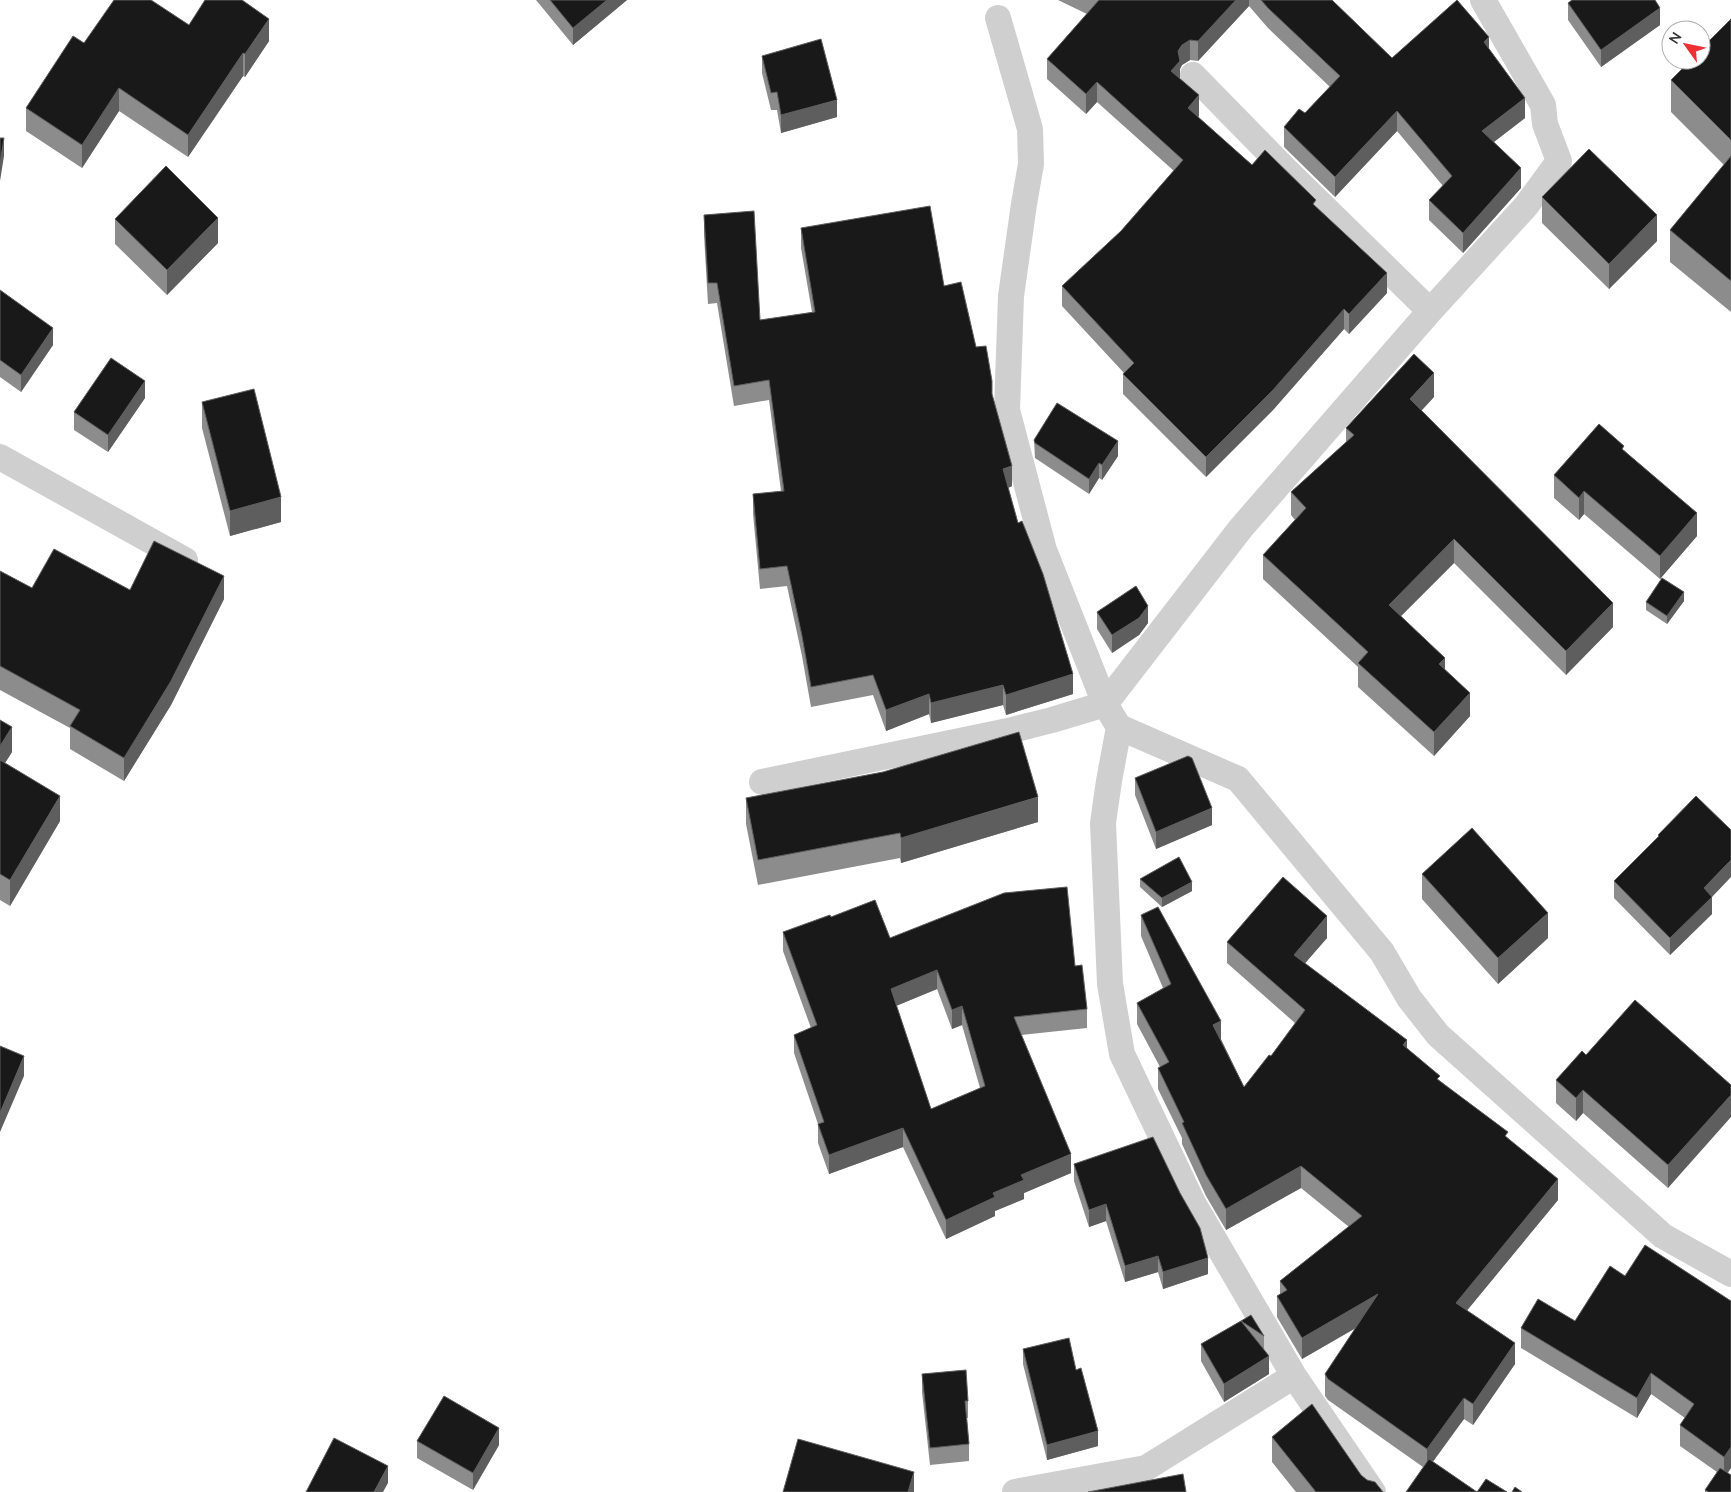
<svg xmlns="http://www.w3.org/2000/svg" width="1731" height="1492" font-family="'Nunito Sans',sans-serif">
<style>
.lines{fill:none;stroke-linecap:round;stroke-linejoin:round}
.minor{stroke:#cfcfcf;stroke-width:26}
.wall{fill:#8c8c8c;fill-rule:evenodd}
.shaded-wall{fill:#5e5e5e}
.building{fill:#191919;stroke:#5e5e5e;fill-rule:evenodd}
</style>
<rect width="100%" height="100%" fill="#fff"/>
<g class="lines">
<path class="minor" d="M 998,18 L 1030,129 L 1031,164 L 1024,204 L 1011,296 L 1007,410 L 1044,550 L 1105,704 L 1119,727 L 1238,779 L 1382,952 L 1409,998 L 1438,1035 L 1663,1236 L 1731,1274
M 1193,75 L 1282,166 L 1430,311
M 0,457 L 185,560
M 1119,727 L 1109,781 L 1103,823 L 1110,984 L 1122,1054 L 1193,1203 L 1294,1376
M 762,782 L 1008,731 L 1052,720 L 1105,704 L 1241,528 L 1430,311 L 1526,206 L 1559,161 L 1545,124 L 1543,105 L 1483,0
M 1015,1492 L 1146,1468 L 1294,1376 L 1373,1492"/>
</g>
<path class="wall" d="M 536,0 L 627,0 L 573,45 Z
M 1058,0 L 1332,0 L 1392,58 L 1489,49 L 1525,118 L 1494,142 L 1521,188 L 1463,253 L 1429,220 L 1429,200 L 1443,186 L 1397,131 L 1335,197 L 1284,147 L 1284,127 L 1305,113 L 1330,87 L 1268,28 L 1249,6 L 1198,61 L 1190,60 L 1182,65 L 1180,69 L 1180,79 L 1199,116 L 1198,117 L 1252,165 L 1316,207 L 1387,293 L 1349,334 L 1344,329 L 1273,410 L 1206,477 L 1123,394 L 1123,374 L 1124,373 L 1062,306 L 1062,286 L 1121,231 L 1174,171 L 1097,102 L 1086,114 L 1047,79 L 1047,59 L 1087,14 Z
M 1568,3 L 1660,25 L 1601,67 L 1568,20 Z
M 1731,19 L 1731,312 L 1670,262 L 1670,230 L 1724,165 L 1671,112 L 1671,80 Z
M 269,41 L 245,77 L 243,76 L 188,157 L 119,111 L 82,168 L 26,131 L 26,108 L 84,43 Z
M 762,56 L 837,117 L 781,133 L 777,110 L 771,110 L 762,73 Z
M 1542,197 L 1657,241 L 1609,289 L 1542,223 Z
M 704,215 L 760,320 L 812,312 L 801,248 L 801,228 L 944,286 L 976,347 L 992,394 L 1012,486 L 1008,488 L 1018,523 L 1073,694 L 1006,715 L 1003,705 L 931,723 L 929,714 L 886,731 L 873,695 L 811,707 L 802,656 L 787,586 L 760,589 L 753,514 L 753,494 L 781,491 L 769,400 L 734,406 L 717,303 L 708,304 L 704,235 Z
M 115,219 L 218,243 L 167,295 L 115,244 Z
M 0,290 L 53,345 L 21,392 L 0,377 Z
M 1434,397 L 1421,411 L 1613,627 L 1566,675 L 1454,563 L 1401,616 L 1445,670 L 1470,716 L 1434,756 L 1358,687 L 1358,667 L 1263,579 L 1263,555 L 1295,520 L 1291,515 L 1291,492 L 1346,443 L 1346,428 Z
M 145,398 L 108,452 L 74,430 L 74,412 Z
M 202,402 L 281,522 L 230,536 L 202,428 Z
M 1034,440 L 1118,456 L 1102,480 L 1099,478 L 1089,494 L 1035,458 Z
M 1624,450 L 1697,536 L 1660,579 L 1584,514 L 1579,520 L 1554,498 L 1554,475 Z
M 0,571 L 32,588 L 130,590 L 224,599 L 171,705 L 124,781 L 70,749 L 70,728 L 0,690 Z
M 1684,601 L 1667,624 L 1646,610 L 1646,602 Z
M 1097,612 L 1148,623 L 1139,635 L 1112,653 L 1097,629 Z
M 0,720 L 12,752 L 5,763 L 60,821 L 10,906 L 0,900 Z
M 1135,778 L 1212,825 L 1156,849 L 1135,795 Z
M 746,798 L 1038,822 L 901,863 L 900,858 L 758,885 L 746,824 Z
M 1658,835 L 1712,897 L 1712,914 L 1670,955 L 1614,898 L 1614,881 L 1658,837 Z
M 1422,874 L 1548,938 L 1498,984 L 1422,899 Z
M 1140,879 L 1192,891 L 1162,907 L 1140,887 Z
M 1141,915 L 1221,1039 L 1244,1087 L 1271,1056 L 1295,1023 L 1227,963 L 1227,942 L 1327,938 L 1305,963 L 1407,1049 L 1440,1081 L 1508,1138 L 1558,1200 L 1467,1310 L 1515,1364 L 1473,1425 L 1464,1419 L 1423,1467 L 1328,1400 L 1325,1396 L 1325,1374 L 1356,1328 L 1302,1359 L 1277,1317 L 1277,1296 L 1280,1294 L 1280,1281 L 1349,1227 L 1301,1188 L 1226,1230 L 1206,1196 L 1182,1144 L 1182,1138 L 1158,1089 L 1158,1068 L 1160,1067 L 1137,1024 L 1137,1003 L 1163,988 L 1141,936 Z
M 831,917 L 890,938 L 1075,966 L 1087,1009 L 1087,1028 L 1021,1035 L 1071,1173 L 1024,1193 L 1024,1199 L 995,1211 L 995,1216 L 946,1239 L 903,1147 L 829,1174 L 818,1143 L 818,1124 L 794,1053 L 794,1035 L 811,1028 L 783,951 L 783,932 ZM 937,989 L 952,1029 L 962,1025 L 980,1088 L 931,1109 L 896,1006 Z
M 1586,1055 L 1731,1085 L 1668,1188 L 1583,1113 L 1576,1121 L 1556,1103 L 1556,1080 Z
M 1074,1164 L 1208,1274 L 1163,1289 L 1158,1272 L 1125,1282 L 1106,1221 L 1089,1227 L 1074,1181 Z
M 1625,1276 L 1731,1301 L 1731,1468 L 1728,1473 L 1731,1492 L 1705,1492 L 1705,1490 L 1717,1472 L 1680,1446 L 1680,1425 L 1685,1418 L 1651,1394 L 1637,1418 L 1521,1348 L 1521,1328 L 1575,1321 Z
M 1241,1321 L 1264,1336 L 1264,1349 L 1269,1374 L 1224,1402 L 1201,1361 L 1201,1344 Z
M 1023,1349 L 1076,1370 L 1098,1446 L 1047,1460 L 1023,1364 Z
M 922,1374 L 968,1401 L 968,1418 L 967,1418 L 969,1444 L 969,1461 L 930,1465 L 922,1392 Z
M 1272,1437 L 1361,1475 L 1383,1492 L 1296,1492 L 1272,1462 Z
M 417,1441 L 499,1445 L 473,1490 L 417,1458 Z"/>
<path class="shaded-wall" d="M 607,0 L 627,0 L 573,45 L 573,28 Z
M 1236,0 L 1249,0 L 1249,6 L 1198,61 L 1198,41 Z
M 1660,8 L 1660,25 L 1601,67 L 1601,50 Z
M 269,19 L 269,41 L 245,77 L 245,54 Z
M 1489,37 L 1489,57 L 1484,42 Z
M 1190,40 L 1190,60 L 1182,65 L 1180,69 L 1180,81 L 1171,71 L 1178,51 L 1182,45 Z
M 243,53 L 243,76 L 188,157 L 188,135 Z
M 1097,82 L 1097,102 L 1086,114 L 1086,94 Z
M 119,88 L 119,111 L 82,168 L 82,145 Z
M 1199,95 L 1199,116 L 1188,128 L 1188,108 Z
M 1525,98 L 1525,118 L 1482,151 L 1482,131 Z
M 837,100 L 837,117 L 781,133 L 781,115 Z
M 1397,111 L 1397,131 L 1335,197 L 1335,177 Z
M 4,138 L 4,156 L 0,181 L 0,164 Z
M 1521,168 L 1521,188 L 1463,253 L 1463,233 Z
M 1657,215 L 1657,241 L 1609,289 L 1609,264 Z
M 218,218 L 218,243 L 167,295 L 167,270 Z
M 1387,273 L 1387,293 L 1349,334 L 1349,314 Z
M 1344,309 L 1344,329 L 1273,410 L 1206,477 L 1206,457 Z
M 53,328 L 53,345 L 21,392 L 21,375 Z
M 1434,373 L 1434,397 L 1410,423 L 1410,399 Z
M 145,381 L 145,398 L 108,452 L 108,435 Z
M 1118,441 L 1118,456 L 1102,480 L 1102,465 Z
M 1099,463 L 1099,478 L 1089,494 L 1089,479 Z
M 1012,466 L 1012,486 L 1003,490 L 1003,469 Z
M 1584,491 L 1584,514 L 1579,520 L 1579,498 Z
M 281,497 L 281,522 L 230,536 L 230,511 Z
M 1697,513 L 1697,536 L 1660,579 L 1660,556 Z
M 1454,539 L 1454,563 L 1389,628 L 1389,605 Z
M 224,576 L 224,599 L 171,705 L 124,781 L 124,758 Z
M 1684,592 L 1684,601 L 1667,624 L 1667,616 Z
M 1613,603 L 1613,627 L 1566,675 L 1566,651 Z
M 1148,606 L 1148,623 L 1139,635 L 1112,653 L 1112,635 Z
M 1445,658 L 1445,681 L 1439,664 Z
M 1073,674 L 1073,694 L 1006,715 L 1006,695 Z
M 1003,685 L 1003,705 L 931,723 L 931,703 Z
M 1470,693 L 1470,716 L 1434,756 L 1434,732 Z
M 929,694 L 929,714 L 886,731 L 886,710 Z
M 12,727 L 12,752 L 0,771 L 0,746 Z
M 60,796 L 60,821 L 10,906 L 10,880 Z
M 1038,797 L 1038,822 L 901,863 L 901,838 Z
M 1212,808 L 1212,825 L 1156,849 L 1156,832 Z
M 1731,860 L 1731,877 L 1712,897 L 1712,914 L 1670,955 L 1670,938 L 1704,888 Z
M 1192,882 L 1192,891 L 1162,907 L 1162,898 Z
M 1548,913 L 1548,938 L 1498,984 L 1498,958 Z
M 1327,916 L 1327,938 L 1294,976 L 1294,955 Z
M 937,970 L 937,989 L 891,1008 L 891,989 Z
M 962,1006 L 962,1025 L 952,1029 L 952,1010 Z
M 1221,1021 L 1221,1042 L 1213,1025 Z
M 1407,1040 L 1407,1061 L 1403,1045 Z
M 24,1056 L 24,1076 L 0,1132 L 0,1113 Z
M 1583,1090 L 1583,1113 L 1576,1121 L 1576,1098 Z
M 1731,1095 L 1731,1117 L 1668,1188 L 1668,1165 Z
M 903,1128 L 903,1147 L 829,1174 L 829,1155 Z
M 1071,1154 L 1071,1173 L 1024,1193 L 1024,1199 L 995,1211 L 995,1216 L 946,1239 L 946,1220 L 993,1193 L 1021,1175 Z
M 1301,1166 L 1301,1188 L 1226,1230 L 1226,1209 Z
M 1558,1179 L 1558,1200 L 1456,1324 L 1456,1303 Z
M 1106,1204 L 1106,1221 L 1089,1227 L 1089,1210 Z
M 1158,1256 L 1158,1272 L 1125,1282 L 1125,1266 Z
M 1208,1258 L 1208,1274 L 1163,1289 L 1163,1272 Z
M 1378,1294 L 1378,1315 L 1302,1359 L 1302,1338 Z
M 1515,1343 L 1515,1364 L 1473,1425 L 1473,1404 Z
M 1269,1356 L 1269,1374 L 1224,1402 L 1224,1384 Z
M 1651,1373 L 1651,1394 L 1637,1418 L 1637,1398 Z
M 1464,1398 L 1464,1419 L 1427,1470 L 1427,1449 Z
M 499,1428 L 499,1445 L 473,1490 L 473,1473 Z
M 1098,1431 L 1098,1446 L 1047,1460 L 1047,1445 Z
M 1731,1447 L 1731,1468 L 1724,1477 L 1724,1457 Z
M 388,1466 L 388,1483 L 383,1492 L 374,1492 Z
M 914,1472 L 914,1492 L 908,1492 Z"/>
<path class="building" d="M 114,0 L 151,0 L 189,25 L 205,0 L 242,0 L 269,19 L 245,54 L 243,53 L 188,135 L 119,88 L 82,145 L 26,108 L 73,36 L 84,43 Z
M 550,0 L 607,0 L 573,28 Z
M 1099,0 L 1236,0 L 1198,41 L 1190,40 L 1182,45 L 1178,51 L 1180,61 L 1171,71 L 1199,95 L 1188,108 L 1252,165 L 1265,150 L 1316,200 L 1313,204 L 1387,273 L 1349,314 L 1344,309 L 1273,390 L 1206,457 L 1123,374 L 1134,363 L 1062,286 L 1121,231 L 1183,160 L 1097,82 L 1086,94 L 1047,59 Z
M 1261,0 L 1332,0 L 1392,58 L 1457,0 L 1489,37 L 1484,42 L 1525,98 L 1482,131 L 1521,168 L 1463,233 L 1429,200 L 1452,176 L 1397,111 L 1335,177 L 1284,127 L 1299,109 L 1305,113 L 1340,76 L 1268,8 Z
M 1572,0 L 1655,0 L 1660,8 L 1601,50 L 1568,3 Z
M 1731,19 L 1731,140 L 1671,80 L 1691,60 L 1701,60 L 1701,49 Z
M 821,39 L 837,100 L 781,115 L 777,92 L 771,93 L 762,56 Z
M 0,138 L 4,138 L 0,164 Z
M 1589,149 L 1657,215 L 1609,264 L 1542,197 Z
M 1731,156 L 1731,281 L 1670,230 Z
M 166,166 L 218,218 L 167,270 L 115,219 Z
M 930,206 L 944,286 L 961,282 L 976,347 L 986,346 L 992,381 L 992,394 L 1012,466 L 1003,469 L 1018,523 L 1022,521 L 1043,574 L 1073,674 L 1006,695 L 1003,685 L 931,703 L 929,694 L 886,710 L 873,675 L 811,687 L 802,636 L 787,566 L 760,569 L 753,494 L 784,491 L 769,380 L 734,386 L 717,283 L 708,283 L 704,215 L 754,211 L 760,320 L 815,312 L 801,228 Z
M 0,290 L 53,328 L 21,375 L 0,360 Z
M 1414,354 L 1434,373 L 1410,399 L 1613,603 L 1566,651 L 1454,539 L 1389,605 L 1445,658 L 1439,664 L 1470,693 L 1434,732 L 1358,663 L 1368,652 L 1263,555 L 1306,508 L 1291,492 L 1354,435 L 1346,428 Z
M 111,358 L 145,381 L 108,435 L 74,412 Z
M 254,389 L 281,497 L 230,511 L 202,402 Z
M 1057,403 L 1118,441 L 1102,465 L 1099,463 L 1089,479 L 1035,443 L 1034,440 Z
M 1599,424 L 1624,446 L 1622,449 L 1697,513 L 1660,556 L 1584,491 L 1579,498 L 1554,475 Z
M 154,541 L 224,576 L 171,681 L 124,758 L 70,726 L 80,710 L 0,666 L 0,571 L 32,588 L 54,549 L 130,590 Z
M 1662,578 L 1684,592 L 1667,616 L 1646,602 Z
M 1136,586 L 1148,606 L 1139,618 L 1112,635 L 1097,612 Z
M 0,720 L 12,727 L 0,746 Z
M 1019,732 L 1038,797 L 901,838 L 900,833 L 758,860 L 746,798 L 883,772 Z
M 1188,756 L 1192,758 L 1212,808 L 1156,832 L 1135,778 Z
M 0,760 L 60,796 L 10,880 L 0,874 Z
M 1696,796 L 1731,830 L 1731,860 L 1704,888 L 1712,897 L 1670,938 L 1614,881 L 1659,836 L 1658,835 Z
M 1472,828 L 1548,913 L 1498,958 L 1422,874 Z
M 1179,857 L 1192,882 L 1162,898 L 1140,879 Z
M 1283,877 L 1327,916 L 1294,955 L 1407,1040 L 1403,1045 L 1440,1076 L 1437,1079 L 1508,1132 L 1505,1136 L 1558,1179 L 1456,1303 L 1515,1343 L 1473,1404 L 1464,1398 L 1427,1449 L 1328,1379 L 1325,1374 L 1378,1294 L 1302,1338 L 1277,1296 L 1287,1290 L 1280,1281 L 1362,1216 L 1301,1166 L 1226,1209 L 1206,1175 L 1182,1123 L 1184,1122 L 1158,1068 L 1169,1062 L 1137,1003 L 1171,984 L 1141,915 L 1158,907 L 1221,1021 L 1213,1025 L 1244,1087 L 1269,1055 L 1271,1056 L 1305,1010 L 1227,942 Z
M 1067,887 L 1075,966 L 1082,965 L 1087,1009 L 1014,1017 L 1071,1154 L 1021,1175 L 1024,1180 L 993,1193 L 995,1197 L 946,1220 L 903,1128 L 829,1155 L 818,1124 L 824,1122 L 794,1035 L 817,1025 L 783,932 L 830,915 L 831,917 L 875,900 L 890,938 L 1004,893 ZM 937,970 L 952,1010 L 962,1006 L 985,1086 L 931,1109 L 891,989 Z
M 1635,1000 L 1731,1085 L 1731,1095 L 1668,1165 L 1583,1090 L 1576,1098 L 1556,1080 L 1582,1051 L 1586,1055 Z
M 0,1046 L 24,1056 L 0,1113 Z
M 1153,1137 L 1180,1193 L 1200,1228 L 1208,1258 L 1163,1272 L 1158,1256 L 1125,1266 L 1106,1204 L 1089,1210 L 1074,1164 Z
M 1645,1245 L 1731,1301 L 1731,1447 L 1724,1457 L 1680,1425 L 1694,1404 L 1651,1373 L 1637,1398 L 1521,1328 L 1538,1299 L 1575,1321 L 1610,1266 L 1625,1276 Z
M 1251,1315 L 1264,1336 L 1241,1321 Z
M 1241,1321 L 1269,1356 L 1224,1384 L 1201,1344 Z
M 1069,1338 L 1076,1370 L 1081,1368 L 1098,1431 L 1047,1445 L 1023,1349 Z
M 966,1370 L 968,1401 L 965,1401 L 969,1444 L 930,1448 L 922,1374 Z
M 444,1396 L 499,1428 L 473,1473 L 417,1441 Z
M 1312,1404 L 1361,1475 L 1367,1480 L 1375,1482 L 1383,1492 L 1316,1492 L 1272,1437 Z
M 334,1438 L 388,1466 L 374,1492 L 306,1492 Z
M 798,1439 L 914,1472 L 908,1492 L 783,1492 Z
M 1429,1459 L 1477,1492 L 1406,1492 Z
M 1720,1468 L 1731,1475 L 1731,1492 L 1709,1492 L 1705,1490 Z
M 1183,1474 L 1186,1492 L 1088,1492 Z
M 1486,1479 L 1507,1492 L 1477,1492 Z
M 1515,1487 L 1522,1492 L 1512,1492 Z"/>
<g transform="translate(1686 45) rotate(303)"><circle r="24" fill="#ffffff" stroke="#adadad"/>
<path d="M0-4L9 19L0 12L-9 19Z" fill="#ed3034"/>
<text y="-8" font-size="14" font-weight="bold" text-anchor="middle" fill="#323232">N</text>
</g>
</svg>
